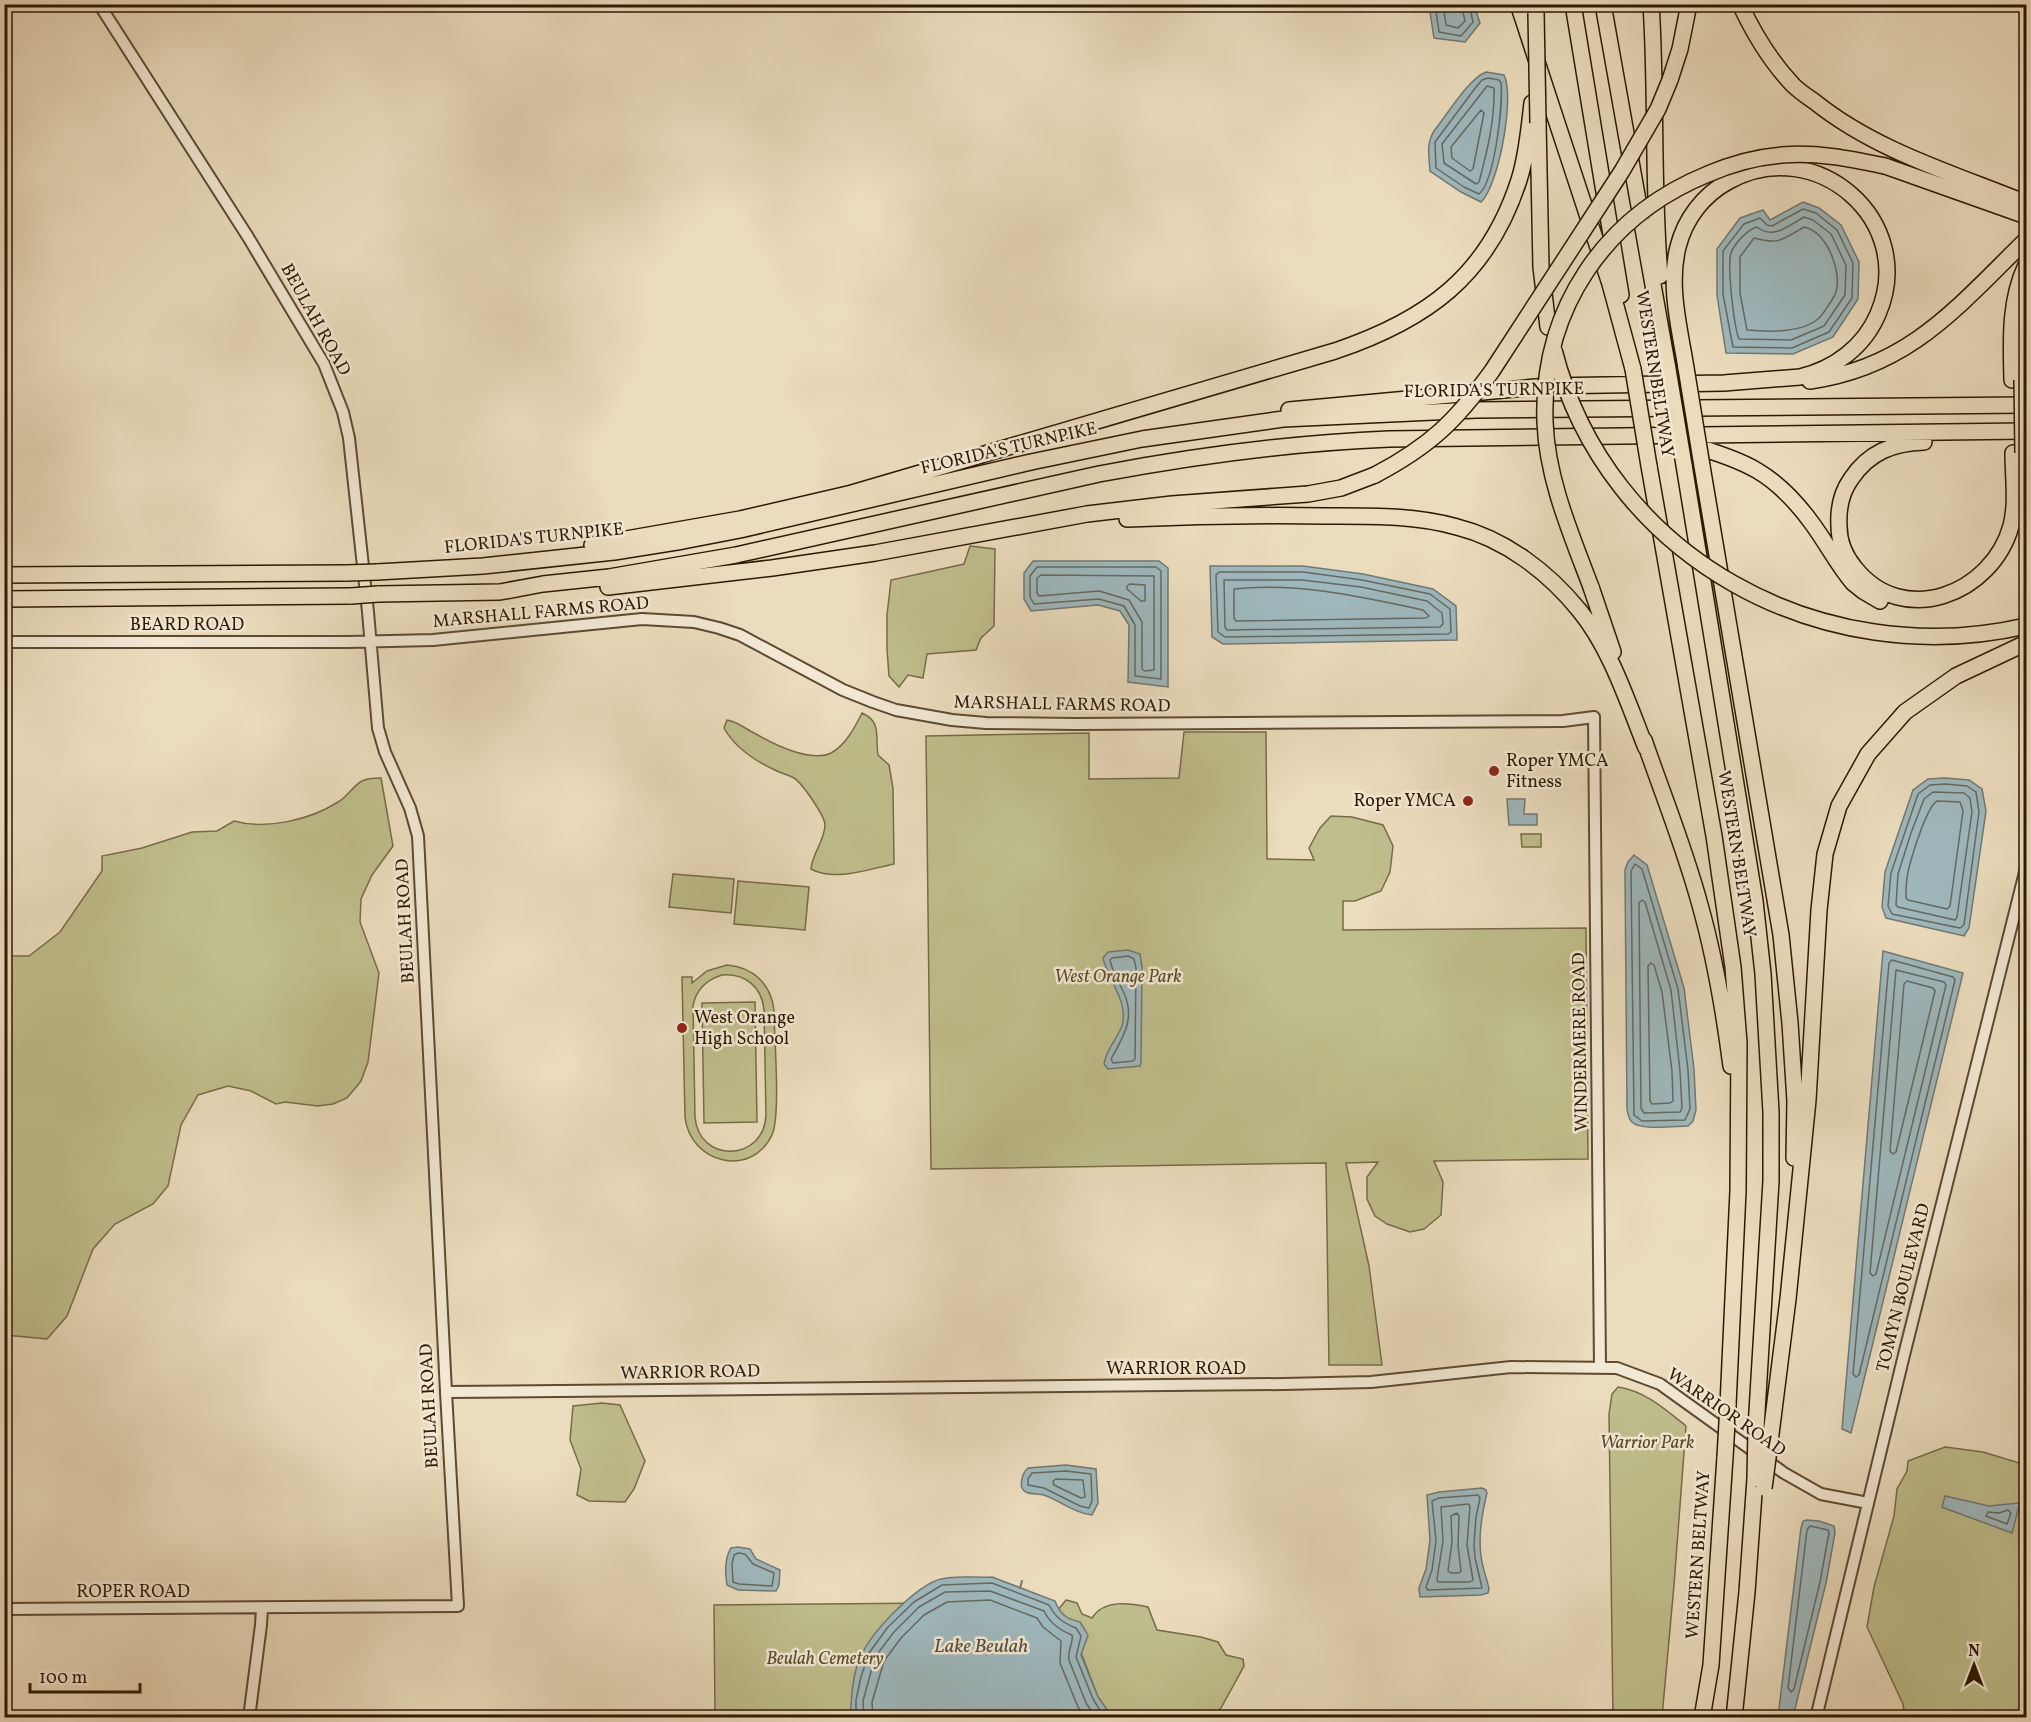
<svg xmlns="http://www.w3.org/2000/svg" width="2031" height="1722" font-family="Vollkorn,serif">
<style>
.green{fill:#bfbe8c;stroke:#776c47;stroke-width:1.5;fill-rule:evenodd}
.water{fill:#9eb8bd;stroke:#727872;stroke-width:1.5}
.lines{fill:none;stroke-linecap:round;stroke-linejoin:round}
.shore{stroke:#666860;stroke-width:1.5}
.stream{stroke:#727872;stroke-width:2}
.minor-casing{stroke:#5e4a31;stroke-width:14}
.highway-casing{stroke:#2f1902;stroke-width:18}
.minor{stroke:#f2e8d4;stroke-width:10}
.highway{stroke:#ebdcbd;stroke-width:15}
.highway-bridge-casing{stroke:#2f1902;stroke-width:18;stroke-linecap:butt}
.highway-bridge{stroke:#ebdcbd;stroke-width:15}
.poi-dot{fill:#8f2418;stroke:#f2e8d4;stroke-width:2}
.labels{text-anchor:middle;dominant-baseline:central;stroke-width:5;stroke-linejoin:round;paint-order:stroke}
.street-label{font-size:18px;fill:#2f1902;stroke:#f2e8d4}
.poi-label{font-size:18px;fill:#2f1902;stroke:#f2e8d4;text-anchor:start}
.park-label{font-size:18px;font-style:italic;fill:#5a4b2b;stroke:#f2e8d4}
.water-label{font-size:20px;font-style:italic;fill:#565143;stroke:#f2e8d4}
</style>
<rect width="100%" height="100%" fill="#ebdcbd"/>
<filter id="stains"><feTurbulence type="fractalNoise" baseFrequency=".00333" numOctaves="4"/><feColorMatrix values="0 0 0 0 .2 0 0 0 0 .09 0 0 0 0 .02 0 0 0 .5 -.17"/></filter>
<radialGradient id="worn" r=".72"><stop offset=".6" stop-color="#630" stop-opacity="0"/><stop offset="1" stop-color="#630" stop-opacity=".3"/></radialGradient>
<path class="green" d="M 970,546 L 995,549 L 994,626 L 981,638 L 976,650 L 927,654 L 923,678 L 908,675 L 899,687 L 889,676 L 887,649 L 887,615 L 891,580 L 964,564 Z
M 862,713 C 882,722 875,736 878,755 L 889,765 L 893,788 L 894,864 C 869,869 835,882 811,869 C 812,854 825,840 825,825 C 825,816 802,783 794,778 C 789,775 783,774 777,771 C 757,762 735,748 724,728 L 727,720 C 739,722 745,729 756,734 C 773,744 811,763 831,753 C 846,745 855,727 862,713 Z
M 1184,732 L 1266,732 L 1267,859 L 1314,860 L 1309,848 L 1320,828 L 1331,816 L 1352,817 L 1383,825 L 1393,846 L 1390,872 L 1381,891 L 1355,901 L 1343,901 L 1343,930 L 1586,928 L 1588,1159 L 1434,1161 L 1443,1182 L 1441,1215 L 1424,1229 L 1410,1232 L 1387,1224 L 1375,1216 L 1367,1199 L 1367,1177 L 1378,1162 L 1346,1163 L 1369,1266 L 1382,1365 L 1329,1365 L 1326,1163 L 931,1169 L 926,736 L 1089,733 L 1089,779 L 1179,778 Z
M 381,778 L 393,846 L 372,875 L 361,899 L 360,922 L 379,973 L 368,1062 L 361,1081 L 347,1098 L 333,1104 L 318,1106 L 285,1102 L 276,1104 L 251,1091 L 228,1086 L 198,1095 L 181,1125 L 168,1186 L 153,1204 L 115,1224 L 93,1249 L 67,1316 L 47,1339 L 5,1335 L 5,956 L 29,956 L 60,932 L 102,871 L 102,856 L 142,848 L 192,832 L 217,831 L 234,821 C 266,830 310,820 338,802 C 347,797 353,786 362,781 C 367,778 375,778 381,778 Z
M 1521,834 L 1541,834 L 1541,847 L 1522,847 Z
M 673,874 L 734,879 L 731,913 L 669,907 Z
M 738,881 L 809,887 L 805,930 L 734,924 Z
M 727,965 C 753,967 771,984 774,1010 C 774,1036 781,1115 772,1135 C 751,1179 690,1163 685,1117 L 682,977 L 692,977 L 692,983 L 707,971 ZM 722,975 C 745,973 762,987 764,1010 L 766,1115 C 764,1162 699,1164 695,1117 L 693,1006 C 696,989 706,980 722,975 Z
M 755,1002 L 757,1122 L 704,1123 L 702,1003 Z
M 2026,1181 L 2026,1259 L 2020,1233 Z
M 1618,1387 C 1645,1391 1665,1409 1686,1426 L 1674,1585 L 1662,1717 L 1613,1717 L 1609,1414 L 1612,1394 Z
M 602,1403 L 620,1405 L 645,1461 L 634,1489 L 625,1502 L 589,1501 L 577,1495 L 581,1469 L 570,1440 L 573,1406 Z
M 1945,1447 L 1983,1452 L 2026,1465 L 2026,1717 L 1905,1717 L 1903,1704 L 1867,1627 L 1874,1587 L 1894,1516 L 1897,1489 L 1907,1471 L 1908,1461 Z
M 1066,1600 L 1077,1603 L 1082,1614 L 1092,1618 C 1104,1599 1129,1603 1148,1607 L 1157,1630 L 1201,1637 L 1218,1642 L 1226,1655 L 1243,1659 L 1244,1666 L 1221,1708 L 1210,1717 L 1112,1717 L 1098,1697 L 1068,1619 L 1058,1610 Z
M 936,1603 L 937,1713 L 715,1715 L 714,1605 Z"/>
<path class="water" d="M 1429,5 L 1474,5 L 1480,23 L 1465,42 L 1434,38 Z
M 1486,72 L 1504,75 C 1515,96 1499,185 1481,202 L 1461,192 L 1430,171 C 1429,156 1426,144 1434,131 C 1447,115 1468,79 1486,72 Z
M 1803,202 L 1819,208 L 1841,225 L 1859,262 L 1858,299 L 1833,337 L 1793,354 L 1726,353 L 1717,295 L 1717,249 L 1740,218 L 1763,210 L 1770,220 Z
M 1033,561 L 1159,561 L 1168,568 L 1168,687 L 1128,682 L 1129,625 L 1120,611 L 1098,605 L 1031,611 L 1024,599 L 1024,573 Z
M 1210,566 L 1303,566 L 1363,574 L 1433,589 L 1456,606 L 1457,640 L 1223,644 L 1212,637 Z
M 1945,778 L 1969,780 L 1982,789 L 1986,811 L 1969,928 L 1964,936 L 1886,918 L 1882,907 L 1885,872 L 1913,790 L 1928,779 Z
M 1507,799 L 1525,799 L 1524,814 L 1537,814 L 1537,825 L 1509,825 Z
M 1634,855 L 1647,865 L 1684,988 L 1694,1069 L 1696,1110 L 1693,1121 L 1688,1126 C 1675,1126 1641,1131 1632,1122 C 1628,1118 1628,1113 1627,1109 L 1625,870 L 1628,862 Z
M 1128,950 L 1140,954 L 1142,967 L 1141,1062 L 1140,1066 L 1108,1069 L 1104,1064 C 1106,1050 1117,1039 1122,1026 C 1129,1002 1108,980 1103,958 L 1108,952 Z
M 1883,951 L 1963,973 L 1851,1433 L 1842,1429 Z
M 1066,1465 L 1096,1469 L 1098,1503 L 1092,1515 C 1074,1513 1061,1501 1044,1495 C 1039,1493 1031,1495 1026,1492 C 1017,1488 1023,1472 1028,1468 Z
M 1482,1488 L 1486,1490 L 1487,1493 C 1482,1513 1478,1535 1481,1556 C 1482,1567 1487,1578 1489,1589 L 1488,1593 L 1481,1595 L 1420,1597 L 1419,1588 L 1426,1569 L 1430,1540 L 1427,1495 L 1439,1492 Z
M 1945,1496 L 1989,1506 L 2019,1503 L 2019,1506 L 2012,1533 L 1944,1508 L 1942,1507 Z
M 1807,1520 L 1819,1521 L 1834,1526 L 1835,1533 L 1826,1583 L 1793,1717 L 1778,1717 L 1801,1528 L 1803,1521 Z
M 738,1547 L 750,1549 L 756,1559 L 780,1570 L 779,1585 L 776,1591 L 738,1590 L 727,1585 C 725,1573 724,1559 731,1548 Z
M 992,1577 L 1055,1601 C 1060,1614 1066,1619 1080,1622 L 1088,1635 L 1081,1655 L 1098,1697 L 1112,1717 L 850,1717 C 852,1695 852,1670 864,1650 C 876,1628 917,1585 941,1579 C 957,1575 976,1578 992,1577 Z"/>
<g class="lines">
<path class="shore" d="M 1435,4 L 1439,32 L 1461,36 L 1473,22 L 1469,4
M 1443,4 L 1446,25 L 1458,28 L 1465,21 L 1461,4
M 1488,78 L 1499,80 L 1501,83 C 1503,104 1495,181 1479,194 L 1464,187 L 1436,168 L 1435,142 L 1476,87 L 1482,80 Z
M 1487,86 L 1494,88 C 1495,120 1487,152 1479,182 L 1476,184 L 1444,163 L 1442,144 Z
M 1481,110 L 1484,113 L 1473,169 L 1470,171 L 1452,158 L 1451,147 Z
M 1803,209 L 1816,213 L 1837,230 L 1853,263 L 1852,298 L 1829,332 L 1792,348 L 1733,347 L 1723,294 L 1723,251 L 1744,224 L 1760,218 L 1767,225 L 1772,226 Z
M 1804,217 L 1813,220 L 1831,234 L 1846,265 L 1845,295 L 1824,326 L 1791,340 L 1739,339 C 1734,327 1727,266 1731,253 C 1734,244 1748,229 1757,227 C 1773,240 1788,226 1804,217 Z
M 1804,227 C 1827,232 1842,271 1836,292 C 1835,296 1822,316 1818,319 C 1801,333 1768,332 1747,330 L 1740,293 L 1740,257 L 1754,238 C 1779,245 1782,240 1804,227 Z
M 1037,567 L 1156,567 L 1161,571 L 1161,679 L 1135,676 L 1135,625 L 1124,606 L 1099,599 L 1034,604 L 1030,597 L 1030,576 Z
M 1219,572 L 1303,572 L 1362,580 L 1430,594 L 1450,609 L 1451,632 L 1448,634 L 1225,637 L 1218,632 L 1216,575 Z
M 1041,575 L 1154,576 L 1154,670 L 1145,671 L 1142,669 L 1142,622 L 1129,600 L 1099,591 L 1039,596 L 1037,593 L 1037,578 Z
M 1224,580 L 1302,580 L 1361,587 L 1427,601 L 1442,613 L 1443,624 L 1440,627 L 1227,630 L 1225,627 Z
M 1130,584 L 1145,585 L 1145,601 L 1141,601 L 1127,589 L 1127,586 Z
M 1234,589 C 1297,582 1362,597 1423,610 L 1429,616 L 1426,618 L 1236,621 L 1234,618 Z
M 1945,784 L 1967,786 L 1976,792 L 1979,812 L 1964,925 L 1960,928 L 1892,914 L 1888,906 L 1891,873 L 1918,794 L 1930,785 Z
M 1933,792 L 1964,793 L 1970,798 L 1972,812 L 1957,917 L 1955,920 L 1898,907 L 1896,905 L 1898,874 L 1911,833 L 1924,799 Z
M 1937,801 L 1960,802 L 1963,811 L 1950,906 L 1947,909 L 1908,900 L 1906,898 C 1906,891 1906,884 1907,878 C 1909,864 1926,807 1937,801 Z
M 1635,864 L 1642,869 L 1678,989 L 1688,1070 L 1690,1109 L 1685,1120 L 1642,1121 L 1634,1115 L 1631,871 Z
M 1642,900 L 1645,902 L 1671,990 L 1680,1071 L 1682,1108 L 1680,1112 L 1644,1113 L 1641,1108 L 1639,903 Z
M 1128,956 L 1134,959 L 1136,968 L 1135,1059 L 1133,1061 L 1113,1063 L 1111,1059 C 1124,1036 1136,1017 1123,991 C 1118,981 1112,971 1110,960 L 1112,958 Z
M 1892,960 L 1953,977 L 1955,980 L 1859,1375 L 1856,1377 L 1853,1374 L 1889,963 Z
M 1651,963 L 1654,965 L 1662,992 L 1672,1071 L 1673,1101 L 1670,1103 L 1652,1104 L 1650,1101 L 1648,966 Z
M 1896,970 L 1944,982 L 1946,985 L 1876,1274 L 1873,1276 L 1870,1273 Z
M 1907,981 L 1933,988 L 1935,991 L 1896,1152 L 1893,1154 L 1890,1151 L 1904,984 Z
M 1066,1471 L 1091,1474 L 1092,1501 L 1089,1508 L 1080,1506 L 1044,1488 L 1028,1485 L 1028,1479 L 1032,1473 Z
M 1056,1479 L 1083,1480 L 1085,1497 L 1081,1498 L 1054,1485 L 1053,1481 Z
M 1478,1495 L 1480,1498 L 1476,1517 L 1474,1545 L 1475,1558 L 1482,1588 L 1428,1590 L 1426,1587 L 1432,1570 L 1436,1541 L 1432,1501 L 1439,1498 Z
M 1468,1504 L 1470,1506 L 1467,1545 L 1473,1580 L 1470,1582 L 1438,1582 L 1437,1579 L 1443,1541 L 1441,1507 Z
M 2008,1510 L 2011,1513 L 2007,1524 L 1986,1516 L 1988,1512 L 1999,1513 Z
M 1457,1513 L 1459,1516 L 1458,1546 L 1461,1571 L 1459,1573 L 1451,1573 L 1448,1571 L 1452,1542 L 1451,1516 Z
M 1810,1526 L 1828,1530 L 1829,1533 L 1820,1582 L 1794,1689 L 1791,1692 L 1788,1688 L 1807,1530 Z
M 738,1553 L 745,1554 L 753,1564 L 774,1573 L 772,1586 L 739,1584 L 733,1582 L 732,1564 L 734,1555 Z
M 856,1718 L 856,1700 L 861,1677 L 869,1653 L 888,1627 L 914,1602 L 942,1585 L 992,1583 L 1049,1605 C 1056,1618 1063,1623 1076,1628 L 1081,1636 L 1076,1657 L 1093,1699 L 1105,1718
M 864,1718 L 863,1701 L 875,1657 L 894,1632 L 919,1607 L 945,1592 L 990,1591 L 1044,1611 C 1050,1623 1059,1630 1072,1635 C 1074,1642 1067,1651 1069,1660 L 1086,1703 L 1096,1718
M 873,1718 L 872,1702 L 884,1661 L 901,1638 L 924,1615 L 947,1602 L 990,1600 L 1037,1618 L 1043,1627 L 1061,1641 L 1060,1663 L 1078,1707 L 1085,1718"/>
<path class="stream" d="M 2024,1556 L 2026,1559
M 1020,1588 L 1022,1581"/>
<g class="minor-casing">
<path id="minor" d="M 4,642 L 348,642 L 433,640 L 642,619 L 694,622 L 719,628 L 740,635 L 843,690 L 873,702 L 896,710 L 952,720 L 986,723 L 1076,724 L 1563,721 L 1594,717 L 1600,1367
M 446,1392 L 1284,1384 L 1371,1382 L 1511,1367 L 1617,1368 L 1660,1384 L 1784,1473 L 1821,1494 L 1868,1503
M 4,1609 L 458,1606 L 446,1392 L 418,836 L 410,808 L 385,752 L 378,728 L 368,612 L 349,438 L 343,412 L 324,364 L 248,237 L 99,4
M 249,1718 L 261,1625 L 262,1608
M 1816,1718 L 1904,1355 L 2026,868"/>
</g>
<g class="highway-casing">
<path id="highway" d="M 1518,4 L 1610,284 L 1633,369
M 1573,4 L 1621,295
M 1603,4 L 1668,369
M 1651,4 C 1657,95 1652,186 1660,276
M 1740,4 C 1754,34 1771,62 1793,85 C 1800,92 1808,97 1815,102 C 1876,151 1955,174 2026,203
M 1670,80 L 1680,49 L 1689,4
M 1538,123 L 1541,267 L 1548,327
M 1885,166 L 2026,216
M 2012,380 C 2011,341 2009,301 2026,265
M 1810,381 C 1910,367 1958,306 2026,240
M 1289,410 L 1547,386 L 1724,383 L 1800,377 C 1834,369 1864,347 1878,314 C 1918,221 1816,133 1729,181 C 1703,195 1685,219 1678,247 C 1668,286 1680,330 1686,368
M 1924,442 C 1893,443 1869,452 1851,479 C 1841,493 1838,509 1839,526 C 1839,542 1845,556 1855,568 C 1903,629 1992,594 2011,526 C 2017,503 2013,477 2013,453
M 1687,444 C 1745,460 1775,473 1811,522 C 1826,542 1837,564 1853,583 L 1863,591 L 1880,601
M 1684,465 L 1755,901 L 1763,974 L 1771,1112 L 1771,1181 L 1756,1428
M 1649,466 L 1714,836 L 1733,967 L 1739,1043 L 1738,1191 L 1728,1405
M 1702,466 L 1781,935 L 1790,1023 L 1795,1101 L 1794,1158
M 1127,519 C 1193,516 1260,515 1326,516 C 1369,516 1415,515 1457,527 C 1505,539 1548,572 1579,610 C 1610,647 1628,703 1646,748
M 592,545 L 740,519 L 852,493 L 1335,351 C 1427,320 1488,276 1519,180 C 1527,155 1529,128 1532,103
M 377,572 L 483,566 L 614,552 L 683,541 L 740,530 L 1031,462 L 1142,439 L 1283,419 L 1476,410 L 2026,405
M 4,575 L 347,573
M 608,587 L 772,568 L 875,553 L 1087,514 L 1172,504 L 1308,494 L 1341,488 L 1375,475
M 1591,587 L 1613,652
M 378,594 L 500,592 L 543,584 L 609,577 L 736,555 L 1099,474 C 1194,456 1291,443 1389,439 L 2026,431
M 4,599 L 351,596
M 1644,740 C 1663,795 1685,849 1700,905 C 1715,958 1724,1012 1731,1066
M 1769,1450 L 1788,1299 L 1808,1100 L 1819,910 L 1825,854 L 1839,806 L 1868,754 L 1905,712 L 1956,676 L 2026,643
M 1702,1718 L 1711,1665 L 1725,1457
M 1734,1718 L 1747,1592 L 1755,1479"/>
</g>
<use href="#minor" class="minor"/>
<use href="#highway" class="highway"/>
<g class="highway-bridge-casing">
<path id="highway-bridge" d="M 1536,13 L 1538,123
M 1554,350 C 1607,558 1822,673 2026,626
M 1686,368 L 1702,466
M 1633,369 L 1649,466
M 1668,369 L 1684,465
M 2022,380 L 2023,453
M 1375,475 C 1430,446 1456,421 1492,371 L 1622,171 L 1658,109 L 1670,80
M 347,573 L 377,572
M 1591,587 C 1571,534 1547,479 1545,422 C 1541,309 1605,216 1708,174 C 1731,164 1757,157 1782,155 C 1818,152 1851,159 1885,166
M 351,596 L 378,594
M 1725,1457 L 1728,1405
M 1755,1479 L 1756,1428
M 1764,1488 L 1769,1450"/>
</g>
<use href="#highway-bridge" class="highway-bridge"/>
</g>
<g class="poi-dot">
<circle cx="1494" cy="771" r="6"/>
<circle cx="1468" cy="801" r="6"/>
<circle cx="682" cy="1028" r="6"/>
</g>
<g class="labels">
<g class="street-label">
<text transform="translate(315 320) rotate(61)">BEULAH ROAD</text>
<text transform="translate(1654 374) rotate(81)">WESTERN BELTWAY</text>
<text transform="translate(1494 391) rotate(-1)">FLORIDA'S TURNPIKE</text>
<text transform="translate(1009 449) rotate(-13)">FLORIDA'S TURNPIKE</text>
<text transform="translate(534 539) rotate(-6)">FLORIDA'S TURNPIKE</text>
<text transform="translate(541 613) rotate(-5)">MARSHALL FARMS ROAD</text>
<text x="187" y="625">BEARD ROAD</text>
<text transform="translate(1062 705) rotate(1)">MARSHALL FARMS ROAD</text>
<text transform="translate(1736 854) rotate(81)">WESTERN BELTWAY</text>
<text transform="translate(406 921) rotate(-93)">BEULAH ROAD</text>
<text transform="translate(1581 1042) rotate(-91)">WINDERMERE ROAD</text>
<text transform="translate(1904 1288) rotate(-76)">TOMYN BOULEVARD</text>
<text x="1176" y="1369">WARRIOR ROAD</text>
<text transform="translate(690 1373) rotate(-1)">WARRIOR ROAD</text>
<text transform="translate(430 1406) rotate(-93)">BEULAH ROAD</text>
<text transform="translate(1726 1413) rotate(35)">WARRIOR ROAD</text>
<text transform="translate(1699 1555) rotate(-86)">WESTERN BELTWAY</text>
<text x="133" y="1592">ROPER ROAD</text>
</g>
<g class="poi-label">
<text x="1506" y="761">Roper YMCA<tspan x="1506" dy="21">Fitness</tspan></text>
<text x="1456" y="801" text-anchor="end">Roper YMCA</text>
<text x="694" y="1018">West Orange<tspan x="694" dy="21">High School</tspan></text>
</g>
<g class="park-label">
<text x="1118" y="977">West Orange Park</text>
<text x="1647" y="1443">Warrior Park</text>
<text x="825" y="1659">Beulah Cemetery</text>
</g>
<g class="water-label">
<text x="981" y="1647">Lake Beulah</text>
</g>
</g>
<rect width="2031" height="1722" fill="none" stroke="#ebdcbd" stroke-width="24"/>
<rect x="6" y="6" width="2019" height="1710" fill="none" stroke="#2f1902" stroke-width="3"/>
<rect x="12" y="12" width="2007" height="1698" fill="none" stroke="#2f1902" stroke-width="1.5"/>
<g transform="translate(1974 1665)" stroke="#f2e8d4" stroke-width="4.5" paint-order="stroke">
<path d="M0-4.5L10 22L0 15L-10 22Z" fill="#2f1902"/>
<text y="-9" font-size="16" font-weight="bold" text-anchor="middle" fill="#2f1902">N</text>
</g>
<path d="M30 1683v9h110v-9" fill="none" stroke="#2f1902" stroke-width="3"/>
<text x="39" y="1683" font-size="18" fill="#2f1902" stroke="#f2e8d4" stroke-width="4.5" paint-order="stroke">100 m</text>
<rect width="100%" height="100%" filter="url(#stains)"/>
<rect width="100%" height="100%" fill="url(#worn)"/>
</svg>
